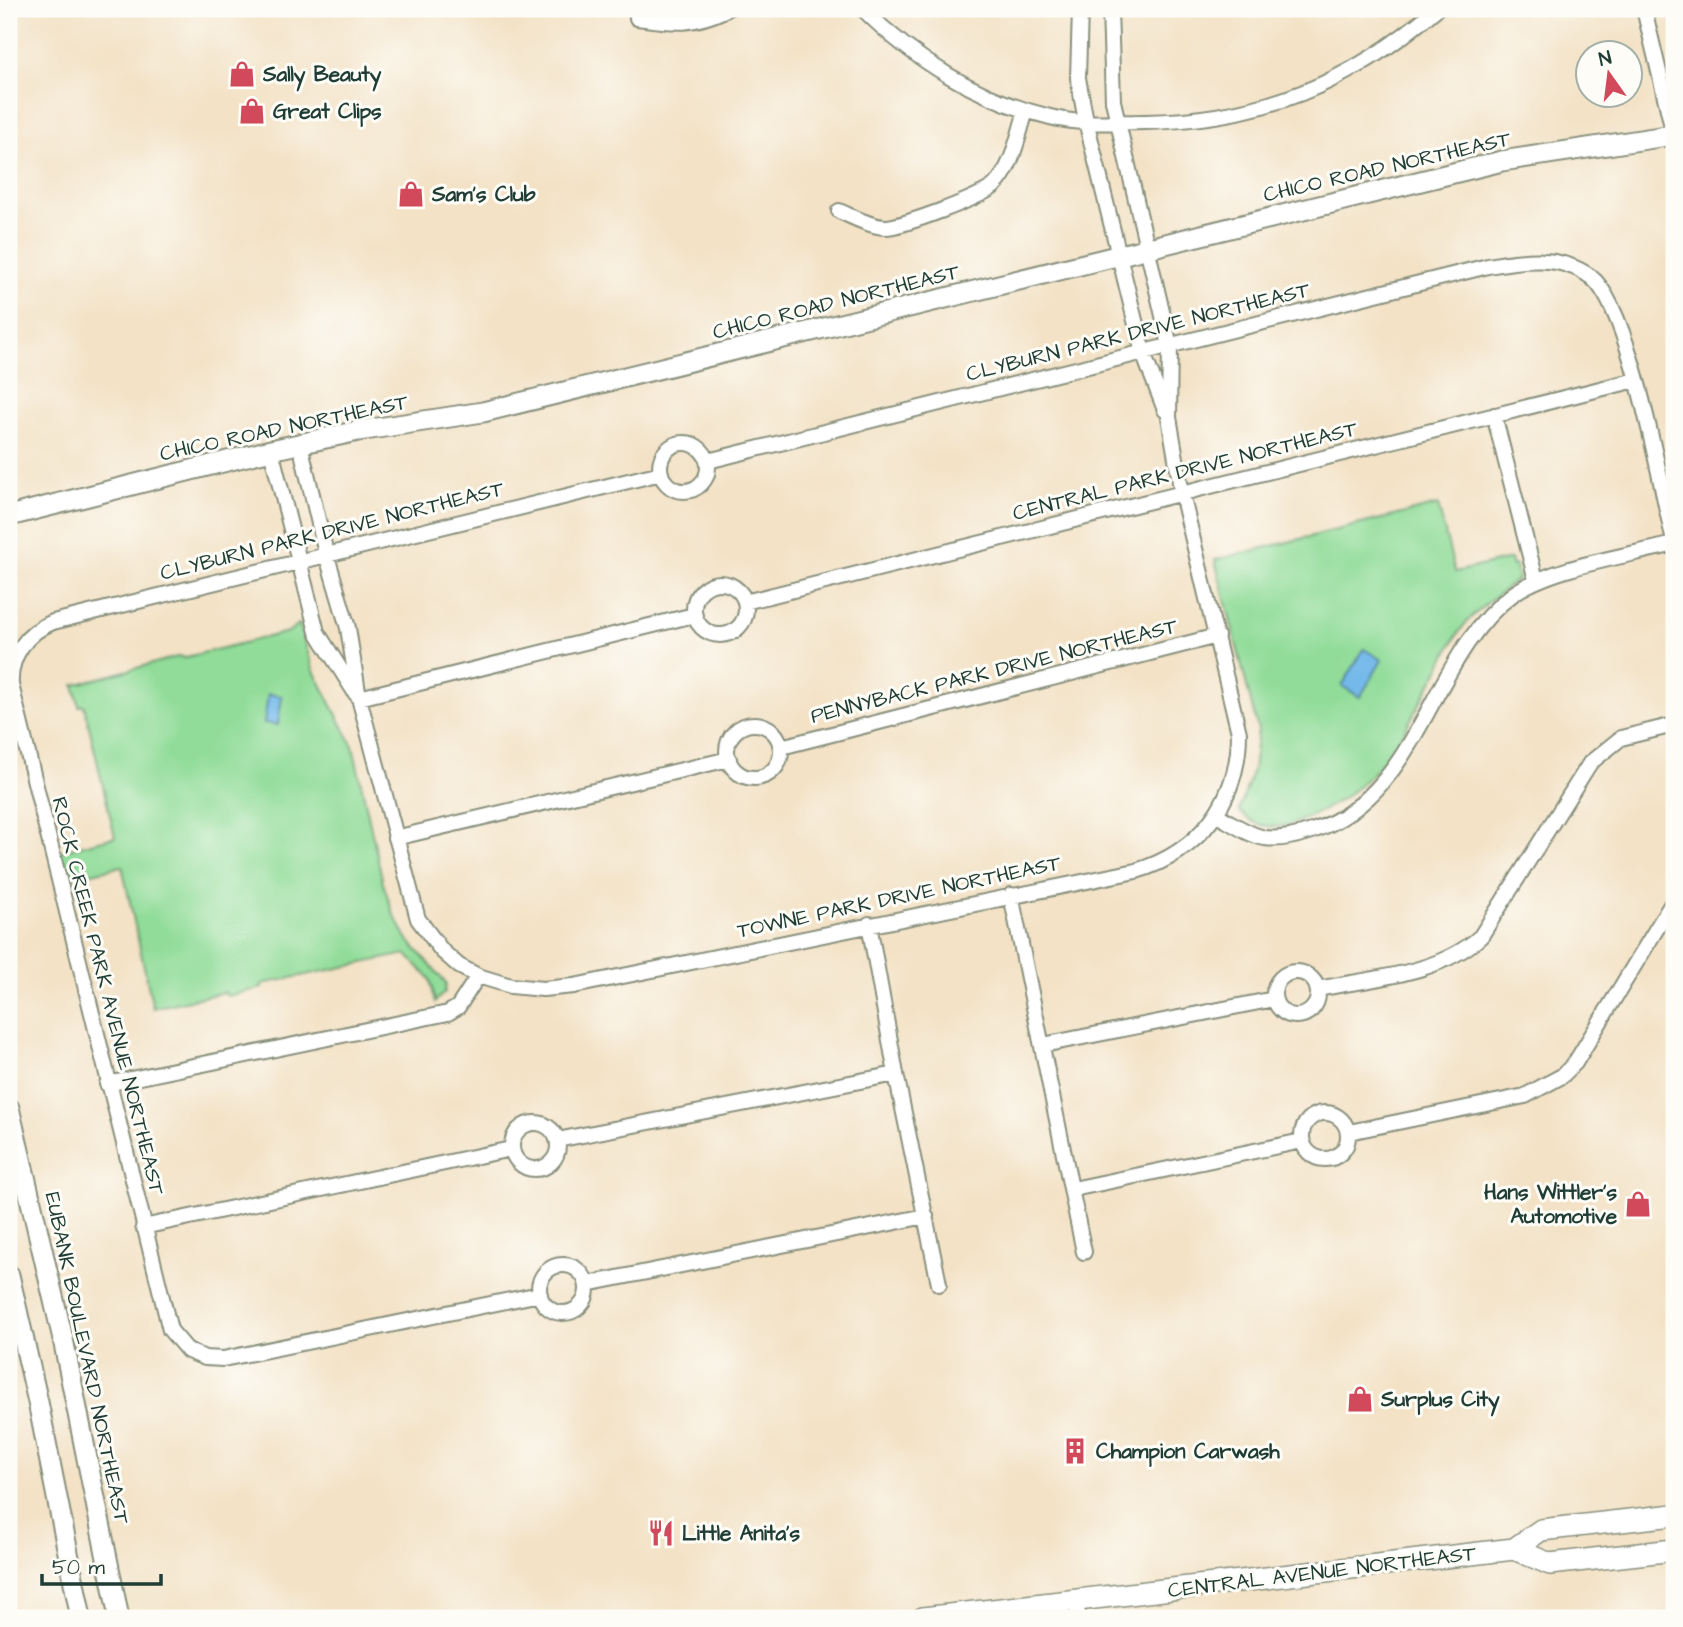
<svg xmlns="http://www.w3.org/2000/svg" width="1683" height="1627" font-family="'Architects Daughter',sans-serif">
<style>
.green{fill:#90dc98;stroke:#588c66;stroke-width:2}
.water{fill:#75b9eb;stroke:#4a7b90;stroke-width:2}
.lines{fill:none;stroke-linecap:round;stroke-linejoin:round}
.street-casing{stroke:#89907d;stroke-width:18}
.secondary-casing{stroke:#89907d;stroke-width:23}
.primary-casing{stroke:#89907d;stroke-width:24}
.street{stroke:#fff;stroke-width:14}
.secondary{stroke:#fff;stroke-width:19}
.primary{stroke:#fff;stroke-width:21}
.labels{text-anchor:middle;dominant-baseline:central;stroke-width:6;stroke-linejoin:round;paint-order:stroke}
.poi-label{font-size:21px;font-weight:bold;fill:#1f3d34;stroke:#fdfcf7;text-anchor:start}
.street-label{font-size:21px;fill:#1f3d34;stroke:#fdfcf7}
</style>
<rect width="100%" height="100%" fill="#fdfcf7"/>
<filter id="ink" filterUnits="userSpaceOnUse"><feTurbulence type="fractalNoise" baseFrequency=".0143" numOctaves="2"/><feDisplacementMap in="SourceGraphic" scale="14" xChannelSelector="R" yChannelSelector="G"/><feConvolveMatrix kernelMatrix="1 2 1 2 8 2 1 2 1" color-interpolation-filters="sRGB"/></filter>
<filter id="wash" filterUnits="userSpaceOnUse"><feTurbulence type="fractalNoise" baseFrequency=".00686" numOctaves="4" result="noise"/><feDisplacementMap in="SourceGraphic" scale="28" xChannelSelector="R" yChannelSelector="G"/><feGaussianBlur stdDeviation="1.57" result="paint"/><feColorMatrix in="noise" values="0 0 0 0 0 0 0 0 0 0 0 0 0 0 0 0 0 1.4 0 .05"/><feComposite in="paint" operator="in"/></filter>
<g filter="url(#wash)">
<rect width="100%" height="100%" fill="#f3e2c6"/>
<path class="green" d="M 1438,505 L 1455,572 L 1510,559 L 1512,566 L 1516,565 L 1518,579 C 1500,593 1480,607 1465,624 C 1454,637 1446,656 1438,671 C 1399,740 1380,788 1302,820 C 1278,830 1258,830 1239,811 L 1253,769 L 1258,730 L 1215,560 Z
M 299,624 L 313,669 L 353,746 L 383,883 L 393,913 L 408,940 L 446,983 L 445,992 L 435,1002 L 430,979 L 406,954 L 262,984 L 262,988 L 227,996 L 225,992 L 153,1008 L 122,866 L 67,879 L 60,851 L 115,837 L 84,705 L 79,706 L 74,685 L 181,656 L 182,658 L 288,632 Z"/>
<path class="water" d="M 1364,649 L 1382,660 L 1360,697 L 1342,686 Z
M 268,694 L 282,696 L 278,725 L 264,723 Z"/>
</g>
<g filter="url(#ink)">
<g class="lines">
<g class="street-casing">
<path id="street" d="M 863,9 C 914,60 979,100 1050,117 C 1080,125 1115,122 1145,122 C 1261,120 1350,84 1436,9
M 1080,9 L 1078,78 L 1086,121 L 1143,353 L 1165,410
M 1644,9 L 1674,135
M 637,18 C 675,23 691,26 727,9
M 839,211 C 853,217 869,226 885,227 C 899,228 985,196 995,185 C 1013,167 1018,135 1026,111
M 1494,415 L 1536,580
M660 467a24 24 0 1 1 48 0a24 24 0 1 1-48 0Z
M 300,444 L 326,553 L 348,628 L 359,698 L 418,919 L 442,951 L 459,966 L 478,976 L 511,986 L 543,989 L 574,986 L 1136,871 C 1200,852 1239,800 1239,733 L 1182,494 L 1169,417 L 1170,346 L 1113,101 L 1110,9
M 271,450 L 317,632 L 356,694
M 708,461 L 1488,266 C 1523,260 1560,254 1591,277 C 1631,308 1660,486 1674,541
M694 609a26 26 0 1 1 52 0a26 26 0 1 1-52 0Z
M 745,602 L 1636,380
M 359,698 L 694,615
M727 751a27 27 0 1 1 54 0a27 27 0 1 1-54 0Z
M 781,747 L 1217,636
M 1217,815 C 1232,823 1248,835 1265,838 C 1280,840 1297,836 1312,831 C 1421,796 1428,657 1513,594 C 1550,567 1628,556 1674,544
M 395,838 L 729,759
M 1011,895 L 1084,1252
M 869,924 L 896,1074 L 939,1284
M1274 994a22 22 0 1 1 44 0a22 22 0 1 1-44 0Z
M 1318,989 C 1372,978 1439,975 1481,936 L 1590,763 L 1621,738 L 1674,725
M 1043,1045 L 1274,999
M 107,1084 L 448,1013 L 458,1007 L 478,976
M1302 1136a23 23 0 1 1 46 0a23 23 0 1 1-46 0Z
M512 1146a23 23 0 1 1 46 0a23 23 0 1 1-46 0Z
M 1349,1132 L 1525,1096 L 1562,1076 L 1575,1063 L 1674,900
M 557,1140 L 896,1074
M 1073,1189 L 1302,1141
M 143,1227 L 511,1149
M539 1289a24 24 0 1 1 48 0a24 24 0 1 1-48 0Z
M 587,1284 L 926,1216
M 540,1294 L 223,1359 L 205,1358 L 188,1351 L 170,1330 L 11,685 C 9,656 27,632 53,622 L 661,473
M 1075,1600 L 1079,1618"/>
</g>
<g class="secondary-casing">
<path id="secondary" d="M 9,516 L 271,450 L 358,431 L 483,412 L 1502,161 L 1673,135 L 1674,139
M 9,1108 L 63,1339 L 119,1618
M 9,1275 L 38,1402 L 81,1618"/>
</g>
<g class="primary-casing">
<path id="primary" d="M 1514,1549 L 1550,1564 L 1674,1550
M 923,1618 L 1514,1549 L 1541,1530 L 1674,1515"/>
</g>
<use href="#street" class="street"/>
<use href="#secondary" class="secondary"/>
<use href="#primary" class="primary"/>
</g>
</g>
<defs>
<g id="shop-bare" transform="scale(2.1)"><path d="M-5-2.5h2.3a2.7 3.5 0 0 1 5.4 0H5L5.5 6h-11ZM-1.5-2.5h3a1.5 2.3 0 0 0-3 0Z" fill="#d1495b" stroke="#fdfcf7" stroke-width="2.5" paint-order="stroke"/></g>
<g id="building-bare" transform="scale(2.1)"><path d="M-4-6H4V6H1V3H-1V6H-4ZM-2.5-4.3h1.7v1.8h-1.7ZM.8-4.3h1.7v1.8H.8ZM-2.5-1h1.7V.8h-1.7ZM.8-1h1.7V.8H.8Z" fill="#d1495b" stroke="#fdfcf7" stroke-width="2.5" paint-order="stroke"/></g>
<g id="restaurant-bare" transform="scale(2.1)"><path d="M-5-6h1v4h1v-4h1v4h1v-4h1v5L-1.5 .5V6h-2V.5L-5-1ZM5-6V6H3V1.5H1.5Q1.5-4 5-6Z" fill="#d1495b" stroke="#fdfcf7" stroke-width="2.5" paint-order="stroke"/></g>
</defs>
<g fill-rule="evenodd">
<use href="#shop-bare" x="242" y="74"/>
<use href="#shop-bare" x="252" y="111"/>
<use href="#shop-bare" x="411" y="194"/>
<use href="#shop-bare" x="1638" y="1204"/>
<use href="#shop-bare" x="1360" y="1399"/>
<use href="#building-bare" x="1075" y="1451"/>
<use href="#restaurant-bare" x="661" y="1533"/>
</g>
<g class="labels">
<g class="poi-label">
<text x="263" y="74">Sally Beauty</text>
<text x="273" y="111">Great Clips</text>
<text x="432" y="194">Sam's Club</text>
<text x="1617" y="1192" text-anchor="end">Hans Wittler's<tspan x="1617" dy="24">Automotive</tspan></text>
<text x="1381" y="1399">Surplus City</text>
<text x="1096" y="1451">Champion Carwash</text>
<text x="682" y="1533">Little Anita's</text>
</g>
<g class="street-label">
<text transform="translate(1387 167) rotate(-13)">CHICO ROAD NORTHEAST</text>
<text transform="translate(836 302) rotate(-14)">CHICO ROAD NORTHEAST</text>
<text transform="translate(1138 332) rotate(-14)">CLYBURN PARK DRIVE NORTHEAST</text>
<text transform="translate(284 428) rotate(-12)">CHICO ROAD NORTHEAST</text>
<text transform="translate(1185 471) rotate(-14)">CENTRAL PARK DRIVE NORTHEAST</text>
<text transform="translate(332 531) rotate(-14)">CLYBURN PARK DRIVE NORTHEAST</text>
<text transform="translate(994 671) rotate(-14)">PENNYBACK PARK DRIVE NORTHEAST</text>
<text transform="translate(899 897) rotate(-12)">TOWNE PARK DRIVE NORTHEAST</text>
<text transform="translate(108 996) rotate(76)">ROCK CREEK PARK AVENUE NORTHEAST</text>
<text transform="translate(87 1358) rotate(78)">EUBANK BOULEVARD NORTHEAST</text>
<text transform="translate(1322 1572) rotate(-7)">CENTRAL AVENUE NORTHEAST</text>
</g>
</g>
<rect width="1683" height="1627" fill="none" stroke="#fdfcf7" stroke-width="35"/>
<g transform="translate(1609 74) rotate(346)"><circle r="33" fill="#fdfcf7" stroke="#a4b0a9" stroke-width="2"/>
<path d="M0-5L12 26L0 18L-12 26Z" fill="#d1495b"/>
<text y="-10" font-size="19" font-weight="bold" text-anchor="middle" fill="#1f3d34">N</text>
</g>
<path d="M42 1574v10h119v-10" fill="none" stroke="#1f3d34" stroke-width="3.5"/>
<text x="52" y="1574" font-size="21" fill="#1f3d34" stroke="#fdfcf7" stroke-width="5" paint-order="stroke">50 m</text>
</svg>
